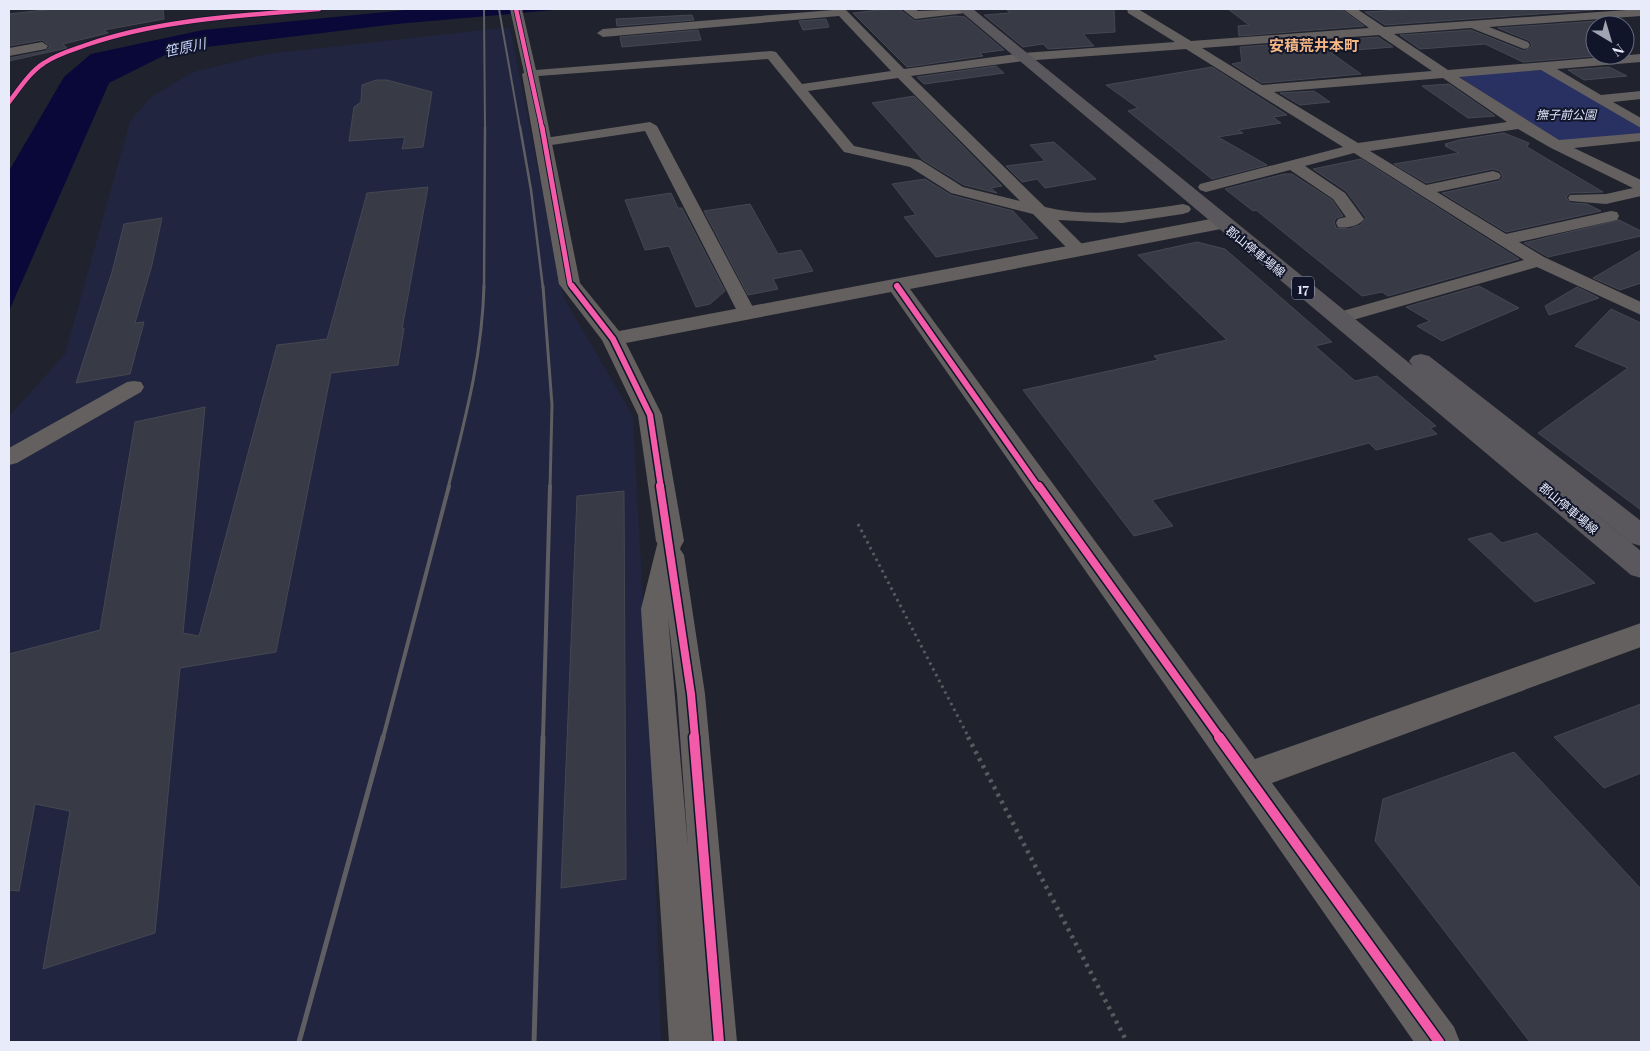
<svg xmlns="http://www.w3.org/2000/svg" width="1650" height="1051" font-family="'Playfair Display','Noto Sans JP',serif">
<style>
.built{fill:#21253f}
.green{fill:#293062}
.water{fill:#0a0739}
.building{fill:#383a46;stroke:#454752}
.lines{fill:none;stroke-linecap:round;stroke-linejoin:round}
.path-far1{stroke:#5a595e;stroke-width:3;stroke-dasharray:2.5 4;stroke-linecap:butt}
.path{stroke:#5a595e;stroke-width:4.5;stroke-dasharray:3 5;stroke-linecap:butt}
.minor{fill:#63605f;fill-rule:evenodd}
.tertiary{fill:#63605f;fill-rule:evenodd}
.primary{fill:#5a585c;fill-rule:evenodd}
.rail-far4{stroke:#5e5e63;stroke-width:2}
.rail-far3{stroke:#5e5e63;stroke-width:2.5}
.rail-far2{stroke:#5e5e63;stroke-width:3}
.rail-far1{stroke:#5e5e63;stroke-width:4}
.rail{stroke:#5e5e63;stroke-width:5}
.cycleway-far4-casing{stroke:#11152a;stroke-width:6}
.cycleway-far3-casing{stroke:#11152a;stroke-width:7}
.cycleway-far2-casing{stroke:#11152a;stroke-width:9}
.cycleway-far1-casing{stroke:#11152a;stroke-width:11}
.cycleway-casing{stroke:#11152a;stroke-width:13}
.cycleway-far4{stroke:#f35aa7;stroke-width:4.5}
.cycleway-far3{stroke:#f35aa7;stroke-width:5}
.cycleway-far2{stroke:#f35aa7;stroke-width:6}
.cycleway-far1{stroke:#f35aa7;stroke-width:8}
.cycleway{stroke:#f35aa7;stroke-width:10}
.labels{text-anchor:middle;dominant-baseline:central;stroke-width:4;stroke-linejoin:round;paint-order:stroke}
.far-park-label{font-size:12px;font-style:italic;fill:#dde3f9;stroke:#11152a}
.far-street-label{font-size:12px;fill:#e7ebfa;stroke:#11152a}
.far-water-label{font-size:14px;font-style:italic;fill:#c6d1fc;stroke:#11152a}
.shield{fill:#11152a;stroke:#a7abbc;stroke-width:1}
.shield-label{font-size:14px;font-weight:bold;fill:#e7ebfa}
.far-quarter-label{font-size:15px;font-weight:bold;fill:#f6b783;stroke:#11152a}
</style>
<rect width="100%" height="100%" fill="#20222e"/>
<path class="built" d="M 510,27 L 563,296 L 633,416 L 652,766 L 661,1042 L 9,1042 L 9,416 L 65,354 L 130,121 L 151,97 L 193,72 L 266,54 Z"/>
<path class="green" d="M 1545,70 L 1641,127 L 1641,134 L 1560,142 L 1457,75 Z"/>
<path class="water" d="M 416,9 L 565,9 L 396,24 L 206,47 L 165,55 L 109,83 L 9,311 L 9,171 L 64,77 L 91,54 L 203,30 Z"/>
<path class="building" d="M 53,9 L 163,9 L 164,19 L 104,30 L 108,33 L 63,44 L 67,48 L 9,61 L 9,58 L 46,51 L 50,46 L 42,40 L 9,46 L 9,14 Z
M 887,9 L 899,9 L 915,21 L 955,16 L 965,17 L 1004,50 L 980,53 L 983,56 L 907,67 L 853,13 Z
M 1006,9 L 1114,9 L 1115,32 L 1083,34 L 1094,46 L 1048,49 L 1043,44 L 1023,47 L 984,15 L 1010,13 Z
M 1228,9 L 1341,9 L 1364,26 L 1239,36 L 1238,26 L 1249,25 Z
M 1418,9 L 1590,9 L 1593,10 L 1385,25 L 1365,12 Z
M 692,15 L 694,20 L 617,26 L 616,19 Z
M 826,19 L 829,27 L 803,30 L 799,21 Z
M 1612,20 L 1621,25 L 1595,25 L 1595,56 L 1523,62 L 1485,44 L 1420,49 L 1400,35 L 1471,30 L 1524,51 L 1532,46 L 1530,41 L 1498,28 Z
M 698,30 L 701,40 L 622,47 L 620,37 Z
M 1378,37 L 1393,47 L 1330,52 L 1361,74 L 1262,83 L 1232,64 L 1242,62 L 1240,47 Z
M 996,66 L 1004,73 L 924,84 L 917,77 Z
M 1212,67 L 1287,115 L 1273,117 L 1281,123 L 1238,130 L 1243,133 L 1218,137 L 1267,165 L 1212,179 L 1128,111 L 1138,108 L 1106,85 Z
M 1609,67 L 1627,76 L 1584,80 L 1568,70 Z
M 376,80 L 387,80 L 432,92 L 423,147 L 402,149 L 405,137 L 349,141 L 354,107 L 361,102 L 362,85 Z
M 1449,84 L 1495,116 L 1468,118 L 1422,86 Z
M 1314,91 L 1330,102 L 1300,105 L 1280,93 Z
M 914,96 L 1002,186 L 991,188 L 997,193 L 964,185 L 923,160 L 872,103 Z
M 1504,133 L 1529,143 L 1527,147 L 1603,192 L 1570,193 L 1566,197 L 1570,203 L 1587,204 L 1601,211 L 1506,232 L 1442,193 L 1499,181 L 1503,177 L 1500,171 L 1493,169 L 1426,183 L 1394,164 L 1459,153 L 1445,146 L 1448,145 L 1445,144 L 1459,140 Z
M 1054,142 L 1096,179 L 1045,188 L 1037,179 L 1022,182 L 1006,166 L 1045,161 L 1030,145 Z
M 1361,159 L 1519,259 L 1388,296 L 1382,292 L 1362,296 L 1256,210 L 1253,211 L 1225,189 L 1284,174 L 1292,174 L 1332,200 L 1343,216 L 1336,218 L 1334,222 L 1336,228 L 1349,229 L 1360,225 L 1366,218 L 1346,191 L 1313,169 Z
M 925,179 L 951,195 L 1013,211 L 1038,238 L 936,257 L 904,217 L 916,215 L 892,184 Z
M 428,187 L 402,329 L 404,328 L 398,365 L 331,373 L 276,652 L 180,668 L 155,933 L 43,969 L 70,811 L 35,804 L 19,891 L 9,890 L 9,654 L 100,630 L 135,422 L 205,407 L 183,633 L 199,636 L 277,345 L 327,339 L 367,193 Z
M 671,193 L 678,208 L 682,208 L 725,291 L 710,304 L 696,307 L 669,246 L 645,250 L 625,200 Z
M 750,204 L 778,254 L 801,250 L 813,271 L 773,279 L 778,289 L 748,295 L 704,211 Z
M 162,218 L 152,265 L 135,323 L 144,322 L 130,374 L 76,383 L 112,272 L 124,224 Z
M 1619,220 L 1641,231 L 1641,236 L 1548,257 L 1524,243 Z
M 1197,242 L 1225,249 L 1332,342 L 1315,346 L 1355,381 L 1377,376 L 1436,426 L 1430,428 L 1437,434 L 1376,450 L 1369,443 L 1152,500 L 1173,526 L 1134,536 L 1023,390 L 1158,360 L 1154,356 L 1227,340 L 1138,255 Z
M 1641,250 L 1641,283 L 1620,290 L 1593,278 Z
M 1479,286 L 1519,308 L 1442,341 L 1417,326 L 1430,321 L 1406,307 Z
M 1577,287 L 1599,298 L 1549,315 L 1545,306 Z
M 1611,309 L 1641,323 L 1641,510 L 1538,433 L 1628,368 L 1575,346 Z
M 624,491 L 626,879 L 561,888 L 577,496 Z
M 1491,533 L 1502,543 L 1537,533 L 1595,583 L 1535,602 L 1468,539 Z
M 1641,704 L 1641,773 L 1604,788 L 1554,737 Z
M 1514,752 L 1641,889 L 1641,1042 L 1530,1042 L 1375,841 L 1383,799 Z"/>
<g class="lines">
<path class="path-far1" d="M 858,524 L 969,738"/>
<path class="path" d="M 968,737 L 1127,1042"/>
<path class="minor" d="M 510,9 L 522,9 L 536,70 L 771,51 L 776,52 L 802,84 L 891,71 L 839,16 L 603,37 L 597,33 L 603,29 L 845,9 L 904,69 L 1023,53 L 1175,42 L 1128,13 L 1127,9 L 1138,9 L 1191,41 L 1369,28 L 1343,9 L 1357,9 L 1384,27 L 1641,9 L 1641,16 L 1489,27 L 1528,42 L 1530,45 L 1528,48 L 1524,49 L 1471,28 L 1394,34 L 1448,70 L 1641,54 L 1641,62 L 1557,69 L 1601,95 L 1641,91 L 1641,99 L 1613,102 L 1641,118 L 1641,128 L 1541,70 L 1459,77 L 1559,140 L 1641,133 L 1641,141 L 1574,148 L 1641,180 L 1641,196 L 1606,204 L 1570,201 L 1568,198 L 1570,195 L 1606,194 L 1633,188 L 1551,148 L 1518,129 L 1370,151 L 1426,185 L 1493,171 L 1499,173 L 1501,176 L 1499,179 L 1437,192 L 1506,234 L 1611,211 L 1617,212 L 1619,216 L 1617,220 L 1519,242 L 1544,257 L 1641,302 L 1641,315 L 1537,267 L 1346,322 L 1332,322 L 1330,318 L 1332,314 L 1524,260 L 1354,153 L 1305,166 L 1345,193 L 1364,219 C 1359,226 1346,229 1338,227 L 1336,223 L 1338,219 L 1346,217 L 1333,199 L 1290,170 L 1206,192 L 1200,190 L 1198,187 L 1200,184 L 1343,147 L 1186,49 L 1023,61 L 911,76 L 1045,207 C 1091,218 1137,211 1183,204 L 1189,206 L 1191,209 L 1189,212 L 1183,214 L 1122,223 L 1058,220 L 1087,249 L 1084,253 L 1072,253 L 1033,214 L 951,193 L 910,167 L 844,152 L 768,59 L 525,77 ZM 1379,35 L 1432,71 L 1262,85 L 1202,48 ZM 898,78 L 1020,201 L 963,187 L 920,160 L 854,146 L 808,91 ZM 1443,78 L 1507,122 L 1358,143 L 1274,92 Z
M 902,9 L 915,9 L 918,11 L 971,9 L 965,13 L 915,19 Z
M 42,42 L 48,46 L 46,49 L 9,56 L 9,48 Z
M 650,122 L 657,126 L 756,313 L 754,317 L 740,317 L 738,313 L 645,131 L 545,146 L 538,142 L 545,138 Z
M 134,381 L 141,382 L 144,387 L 141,392 L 17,463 L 9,465 L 9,448 L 127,382 Z
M 670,532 L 679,535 L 682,541 L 680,549 L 684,555 L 705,694 L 737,1042 L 669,1042 L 641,609 L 658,541 L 661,535 ZM 668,617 L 677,694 L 688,847 Z"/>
<path class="tertiary" d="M 530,69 L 538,74 L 580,283 L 619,331 L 1221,217 L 1228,219 L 1231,223 L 1228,227 L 1221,229 L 910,289 L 1255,759 L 1641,623 L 1641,647 L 1272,783 L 1454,1027 L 1460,1042 L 1414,1042 L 891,292 L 626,343 L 662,415 L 684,541 L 680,548 L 670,551 L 660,548 L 656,541 L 638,415 L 602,340 L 559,284 L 522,74 Z"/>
<path class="primary" d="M 958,9 L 973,9 L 1413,366 L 1409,361 L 1413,356 L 1421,354 L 1429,356 L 1641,521 L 1641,546 L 1631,543 L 1482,422 L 1641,551 L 1641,578 L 1631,575 Z"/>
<path class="rail-far4" d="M 484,9 L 485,128
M 499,9 L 520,128"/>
<path class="rail-far3" d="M 520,127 L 531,190 L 543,288
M 484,288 L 485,127"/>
<path class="rail-far2" d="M 543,286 L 552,405 L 550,488
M 448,488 C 465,419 482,358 484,286"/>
<path class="rail-far1" d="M 383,738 L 449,486
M 543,738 L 550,486"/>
<path class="rail" d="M 299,1042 L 383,737
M 534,1042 L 543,737"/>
<g class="cycleway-far4-casing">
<path id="cycleway-far4" d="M 516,9 L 542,128
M 9,102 C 20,88 30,72 44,63 C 57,54 72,50 86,45 C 161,19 241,16 319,9"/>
</g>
<g class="cycleway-far3-casing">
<path id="cycleway-far3" d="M 542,127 L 570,284 L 573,288
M 897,286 L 898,288"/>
</g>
<g class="cycleway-far2-casing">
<path id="cycleway-far2" d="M 572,286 L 613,339 L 650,415 L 661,488
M 897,286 L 1039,488"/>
</g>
<g class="cycleway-far1-casing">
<path id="cycleway-far1" d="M 660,486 L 691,694 L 695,738
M 1039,486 L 1220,738"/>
</g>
<g class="cycleway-casing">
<path id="cycleway" d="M 694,737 L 719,1042
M 1219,737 L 1439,1042"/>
</g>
<use href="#cycleway-far4" class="cycleway-far4"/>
<use href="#cycleway-far3" class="cycleway-far3"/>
<use href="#cycleway-far2" class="cycleway-far2"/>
<use href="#cycleway-far1" class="cycleway-far1"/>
<use href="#cycleway" class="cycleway"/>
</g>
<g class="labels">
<g class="far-park-label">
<text x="1566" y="114">撫子前公園</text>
</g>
<g class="far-street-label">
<text transform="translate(1256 251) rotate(39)">郡山停車場線</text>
<text transform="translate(1569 508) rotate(40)">郡山停車場線</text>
</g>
<g class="far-water-label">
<text transform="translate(185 47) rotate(-12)">笹原川</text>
</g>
<rect class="shield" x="1292" y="276.5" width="22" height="23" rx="4"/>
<g class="shield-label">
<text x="1303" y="288">17</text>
</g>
<g class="far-quarter-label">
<text x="1314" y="45">安積荒井本町</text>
</g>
</g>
<rect width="1650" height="1051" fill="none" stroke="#e7ebfa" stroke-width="20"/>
<g transform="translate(1610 40) rotate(142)"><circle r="24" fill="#11152a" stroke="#676b7d"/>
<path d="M0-4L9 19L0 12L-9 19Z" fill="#a1a5b3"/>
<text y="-8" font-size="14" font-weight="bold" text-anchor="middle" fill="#e7ebfa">N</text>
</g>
</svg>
